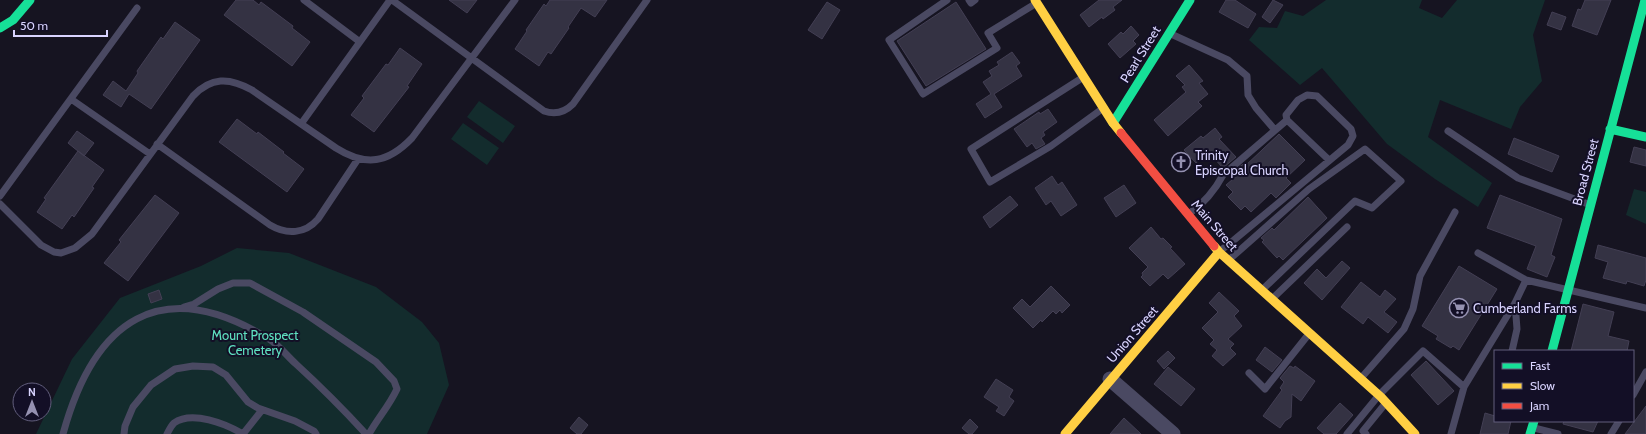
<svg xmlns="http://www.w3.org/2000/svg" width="1646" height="434" font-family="Cabin,sans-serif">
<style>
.green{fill:#132c2d}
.building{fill:#343243;stroke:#433f54}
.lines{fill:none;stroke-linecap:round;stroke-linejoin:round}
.lane{stroke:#4a4962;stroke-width:7}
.street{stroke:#4a4962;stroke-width:15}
.fast{stroke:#16e098;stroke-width:9}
.slow{stroke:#ffcf43;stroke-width:9}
.jam{stroke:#f24e42;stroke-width:9}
.labels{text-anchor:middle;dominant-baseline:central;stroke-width:4;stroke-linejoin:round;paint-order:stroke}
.street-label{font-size:13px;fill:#d9d4ff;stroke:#130f26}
.poi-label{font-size:13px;fill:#d9d4ff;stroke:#130f26;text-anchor:start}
.park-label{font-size:13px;fill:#5fe0c0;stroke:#130f26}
</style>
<rect width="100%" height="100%" fill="#161421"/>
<path class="green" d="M 1326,0 L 1422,0 L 1419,8 L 1442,18 L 1457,0 L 1545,0 L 1533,35 L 1542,81 L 1520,107 L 1511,129 L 1440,100 L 1428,137 L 1492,183 L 1478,207 L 1435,179 L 1387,144 L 1322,68 L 1300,85 L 1249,40 L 1259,27 L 1277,28 L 1285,11 L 1303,16 Z
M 479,101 L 515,126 L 503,143 L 467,117 Z
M 463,123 L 499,148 L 487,165 L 451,139 Z
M 1634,189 L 1646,192 L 1646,224 L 1626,215 Z
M 237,248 L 289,253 L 376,287 L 422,322 L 439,343 L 449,385 L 427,434 L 36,434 L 72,359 L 120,298 L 201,266 Z"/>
<path class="building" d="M 236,0 L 253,0 L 259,5 L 261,2 L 293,26 L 292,28 L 310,42 L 292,66 L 224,15 Z
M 449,0 L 477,0 L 467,13 Z
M 550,0 L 607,0 L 595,17 L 581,8 L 568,27 L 569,28 L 551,54 L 548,52 L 539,66 L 515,49 L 527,31 L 526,30 L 544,4 L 546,6 Z
M 1099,0 L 1122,0 L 1113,7 L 1115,10 L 1103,19 L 1102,17 L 1089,27 L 1080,15 Z
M 1226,0 L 1235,0 L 1256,14 L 1248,28 L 1219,12 Z
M 1273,0 L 1283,5 L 1270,23 L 1262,17 Z
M 1585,0 L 1611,0 L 1597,35 L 1572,26 L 1578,9 L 1581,10 Z
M 827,2 L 840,10 L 822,39 L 808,30 Z
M 956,2 L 986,49 L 926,86 L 897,41 Z
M 1552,12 L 1566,17 L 1561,30 L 1547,25 Z
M 175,22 L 200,40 L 151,109 L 129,94 L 121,107 L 103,95 L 113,81 L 126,91 L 138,73 L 137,71 L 161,37 L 163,39 Z
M 1131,26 L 1139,35 L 1133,41 L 1136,44 L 1120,58 L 1108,44 L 1121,32 L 1123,34 Z
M 400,48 L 422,64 L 407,86 L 409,87 L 374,132 L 351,115 L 364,98 L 362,96 L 386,64 L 388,65 Z
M 1012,52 L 1020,63 L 1016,66 L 1022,76 L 994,94 L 1002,107 L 985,118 L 976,104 L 991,94 L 983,82 L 992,76 L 989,71 L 999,65 L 997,62 Z
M 1189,65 L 1203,81 L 1199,83 L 1208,94 L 1198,102 L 1202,106 L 1168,136 L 1154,120 L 1186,92 L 1182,87 L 1185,85 L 1176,76 Z
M 1048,109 L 1057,122 L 1043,132 L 1045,135 L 1041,138 L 1045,144 L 1036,149 L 1032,143 L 1027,147 L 1014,129 L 1039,112 L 1040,114 Z
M 237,119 L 257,134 L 258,132 L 284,152 L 283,153 L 304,169 L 287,192 L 219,142 Z
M 1215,128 L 1222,137 L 1219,139 L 1236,157 L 1223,168 L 1210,154 L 1208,156 L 1206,154 L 1196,163 L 1184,150 L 1201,136 L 1203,138 Z
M 77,131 L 94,143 L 84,156 L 68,143 Z
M 1279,134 L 1305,160 L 1286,178 L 1291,183 L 1276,198 L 1271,193 L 1251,212 L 1245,206 L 1241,210 L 1228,197 L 1233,192 L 1226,185 L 1233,179 L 1230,175 L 1243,164 L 1245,166 Z
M 1514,138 L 1559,156 L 1552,172 L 1508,154 Z
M 1634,147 L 1646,150 L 1646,166 L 1630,162 Z
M 78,151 L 104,170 L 92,187 L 94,188 L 74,217 L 72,215 L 62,229 L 37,212 L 46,199 L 44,198 Z
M 1052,176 L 1058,185 L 1062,182 L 1077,205 L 1061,216 L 1051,201 L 1046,205 L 1035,188 Z
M 1124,185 L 1136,203 L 1116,217 L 1104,198 Z
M 155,195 L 179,213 L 128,281 L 104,263 L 121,242 L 119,240 Z
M 1500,195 L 1562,219 L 1551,255 L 1555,257 L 1547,277 L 1527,269 L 1536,246 L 1487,228 Z
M 1010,196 L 1018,205 L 990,228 L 983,217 Z
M 1308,197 L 1327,218 L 1283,260 L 1279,256 L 1277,258 L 1262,242 L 1264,240 L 1261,238 L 1272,228 L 1274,230 Z
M 1151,227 L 1161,239 L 1163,238 L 1172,247 L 1170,248 L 1185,264 L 1168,279 L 1163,274 L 1150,286 L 1141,277 L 1143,275 L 1142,273 L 1148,267 L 1129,248 Z
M 1598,245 L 1646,258 L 1646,280 L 1644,286 L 1627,281 L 1626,284 L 1603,278 L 1608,262 L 1595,258 Z
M 1342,261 L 1350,268 L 1322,300 L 1304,283 L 1317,269 L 1326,278 Z
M 1459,266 L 1497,289 L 1459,350 L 1453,346 L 1451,348 L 1436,339 L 1438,336 L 1422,326 Z
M 1361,282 L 1380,297 L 1385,290 L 1396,299 L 1384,312 L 1397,322 L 1388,333 L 1368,317 L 1363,324 L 1341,307 Z
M 1051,286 L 1070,305 L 1062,313 L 1060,310 L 1056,314 L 1053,311 L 1042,322 L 1041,320 L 1033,328 L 1013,308 L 1022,299 L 1030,307 Z
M 159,290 L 162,299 L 151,303 L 148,294 Z
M 1219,292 L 1239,311 L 1234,316 L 1242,326 L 1228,339 L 1234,344 L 1230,348 L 1236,354 L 1223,366 L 1212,356 L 1217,350 L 1210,344 L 1214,340 L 1202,328 L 1218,312 L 1209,303 Z
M 1583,304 L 1614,312 L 1608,336 L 1629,341 L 1627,351 L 1571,351 Z
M 1265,347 L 1282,360 L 1272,372 L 1256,360 Z
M 1168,351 L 1175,358 L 1164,369 L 1157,361 Z
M 1426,361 L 1454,391 L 1438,405 L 1411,375 Z
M 1290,366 L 1294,368 L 1295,366 L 1315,381 L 1301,401 L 1292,394 L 1291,417 L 1285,421 L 1280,428 L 1263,416 L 1282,390 L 1280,388 L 1284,382 L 1280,378 Z
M 1168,367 L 1195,389 L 1181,406 L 1154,384 Z
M 996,379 L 1013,390 L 1009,397 L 1014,401 L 1004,416 L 996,411 L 999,407 L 984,397 Z
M 1340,403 L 1353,415 L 1336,434 L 1324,434 L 1317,428 Z
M 1646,406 L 1646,434 L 1625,434 Z
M 1485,413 L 1495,416 L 1495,421 L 1511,421 L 1508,434 L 1480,434 Z
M 579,417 L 588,425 L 581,434 L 577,434 L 570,428 Z
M 1124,418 L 1141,434 L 1110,434 Z
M 970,419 L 978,427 L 972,434 L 969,434 L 962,428 Z
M 1564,421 L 1598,421 L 1593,432 L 1563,424 Z"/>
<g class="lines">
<path class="lane" d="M 304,0 L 360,42
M 392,0 L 544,111 C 555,115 564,113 573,104 L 647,0
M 947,0 L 889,40 L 923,94 L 997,48 L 988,33 L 1035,4
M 969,0 L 971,3 L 975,0
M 1171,34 L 1228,60 L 1247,76 L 1248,95 L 1256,108 L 1275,130
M 1082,78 L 971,149 L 990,182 L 1051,146 L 1102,109
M 71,99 L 150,154
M 301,124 L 390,0
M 1448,131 L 1518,178 L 1588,204
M 157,144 L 270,225 C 287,235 305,234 318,219 L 358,159
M 0,196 L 137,8
M 0,204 L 41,245 L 54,252 L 61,253 L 75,248 L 92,234 L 193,96 C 211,77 229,77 252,90 L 336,148 C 366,167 388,163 412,138 L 515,0
M 1190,213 C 1204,203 1215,190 1223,175 L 1287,120
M 1220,251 L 1234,240 L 1348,145 L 1353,136 L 1351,129 L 1317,96 L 1307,95 L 1298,100 L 1286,115 L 1287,120 L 1329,160
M 1478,253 L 1526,280 L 1646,308
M 1231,258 L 1309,189 L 1365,149 L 1401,181 L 1372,208 L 1355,201 L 1263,289
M 1273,298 L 1347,227
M 184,307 L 194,304 L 218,289 L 233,283 L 250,283 L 303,312 L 376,362 L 394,381 L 397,389 C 389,406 378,418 369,434
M 1512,351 L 1517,329 L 1515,303
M 1249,373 L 1265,389 L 1308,335
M 1362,377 L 1404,329 L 1413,309 L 1420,276 L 1455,212
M 1464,387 L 1515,303 L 1526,280
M 1633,395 L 1646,372
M 1534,428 L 1558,434
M 63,434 C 94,321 160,272 269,339 C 279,345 287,356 296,364 C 320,386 344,410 366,434
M 124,434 L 125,426 L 133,407 L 151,385 L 175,369 L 193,366 L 213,367 L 226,375 L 248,402 L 258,408 L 295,421 L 314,431 L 316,434
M 167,434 C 169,430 171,426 174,423 C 192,410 226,424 243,434
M 243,434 L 262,410
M 1347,434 L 1379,395 L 1423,351 L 1464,387 L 1451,434
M 1366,434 L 1363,431 L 1385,404
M 1611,434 L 1619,421"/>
<path class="street" d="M 1110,379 L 1173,434"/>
<path class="fast" d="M 0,28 L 13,20 L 30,0
M 1113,123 L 1190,0
M 1610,129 L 1646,137
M 1552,351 L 1645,0
M 1530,434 L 1534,421"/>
<path class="slow" d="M 1035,0 L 1113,123 L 1121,133
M 1214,246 L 1219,252 L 1381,397 L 1415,434
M 1065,434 L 1219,252"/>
<path class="jam" d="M 1121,133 L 1214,246"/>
</g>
<defs>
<g id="church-ring" transform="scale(1)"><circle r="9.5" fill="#130f26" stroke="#9591b1" stroke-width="1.5"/><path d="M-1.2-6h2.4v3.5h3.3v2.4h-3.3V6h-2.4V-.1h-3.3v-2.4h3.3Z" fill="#9591b1"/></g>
<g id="supermarket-ring" transform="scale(1)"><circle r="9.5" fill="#130f26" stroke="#9591b1" stroke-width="1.5"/><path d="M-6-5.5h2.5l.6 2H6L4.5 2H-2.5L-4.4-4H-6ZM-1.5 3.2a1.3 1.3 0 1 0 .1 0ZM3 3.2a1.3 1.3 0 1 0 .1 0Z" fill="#9591b1"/></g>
</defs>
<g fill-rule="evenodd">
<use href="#church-ring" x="1181" y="162"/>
<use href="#supermarket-ring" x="1459" y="308"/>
</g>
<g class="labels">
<g class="street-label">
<text transform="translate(1140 54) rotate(-58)">Pearl Street</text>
<text transform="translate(1585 172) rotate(-75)">Broad Street</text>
<text transform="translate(1215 225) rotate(49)">Main Street</text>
<text transform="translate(1132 334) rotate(-49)">Union Street</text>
</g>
<g class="poi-label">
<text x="1195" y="155">Trinity<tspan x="1195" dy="15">Episcopal Church</tspan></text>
<text x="1473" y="308">Cumberland Farms</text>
</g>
<g class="park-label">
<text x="255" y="335">Mount Prospect<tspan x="255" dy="15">Cemetery</tspan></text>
</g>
</g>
<rect x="1494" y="350" width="140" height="72" fill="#130f26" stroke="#625e7d"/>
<rect x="1502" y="363" width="20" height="6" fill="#16e098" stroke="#625e7d"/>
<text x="1530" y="370" font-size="12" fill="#d9d4ff">Fast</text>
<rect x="1502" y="383" width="20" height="6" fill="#ffcf43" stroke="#625e7d"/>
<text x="1530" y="390" font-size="12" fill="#d9d4ff">Slow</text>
<rect x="1502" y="403" width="20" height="6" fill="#f24e42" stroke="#625e7d"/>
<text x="1530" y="410" font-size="12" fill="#d9d4ff">Jam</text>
<g transform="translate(32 402)"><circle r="19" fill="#130f26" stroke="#625e7d"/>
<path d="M0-3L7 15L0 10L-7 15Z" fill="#9591b1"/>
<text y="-6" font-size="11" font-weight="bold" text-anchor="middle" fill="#d9d4ff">N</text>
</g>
<path d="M14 30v6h93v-6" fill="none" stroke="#d9d4ff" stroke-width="2"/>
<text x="20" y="30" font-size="12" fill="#d9d4ff" stroke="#130f26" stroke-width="3" paint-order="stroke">50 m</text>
</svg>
